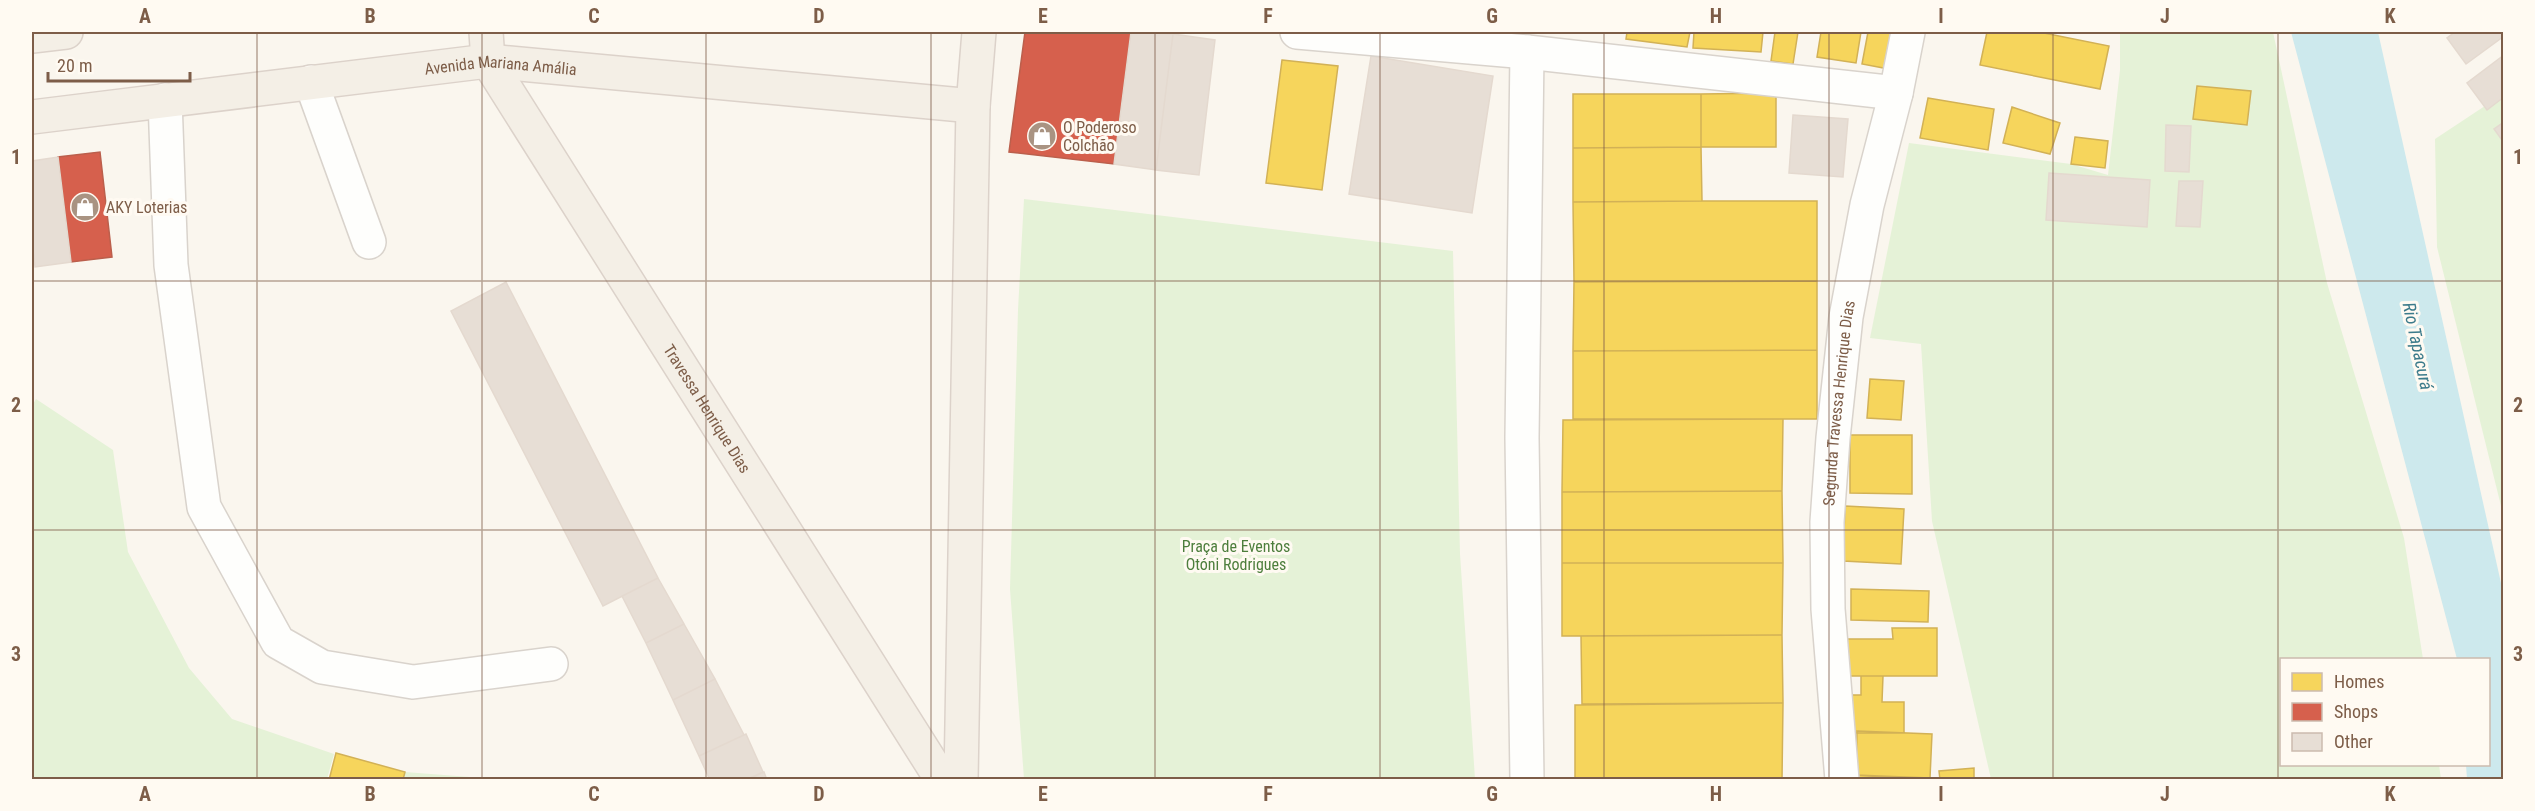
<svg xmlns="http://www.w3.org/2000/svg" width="2535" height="811" font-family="'Roboto Condensed',sans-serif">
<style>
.green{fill:#e5f2d7}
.water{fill:#cde9ed}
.homes{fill:#f6d55c;stroke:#d2b156;stroke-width:1.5}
.shops{fill:#d6604d;stroke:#bb5f4c;stroke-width:1.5}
.building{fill:#e7ded5;stroke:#e4d9cf;stroke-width:1.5}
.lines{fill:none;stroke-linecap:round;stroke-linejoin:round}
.minor-casing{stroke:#d9d3cc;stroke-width:36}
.major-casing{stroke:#dcd2ca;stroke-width:36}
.minor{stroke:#fefefc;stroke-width:33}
.major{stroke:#f4efe6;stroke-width:33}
.grid{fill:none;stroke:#7d5d48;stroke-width:1.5;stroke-opacity:0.55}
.labels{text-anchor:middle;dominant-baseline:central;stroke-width:6;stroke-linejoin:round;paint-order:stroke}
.street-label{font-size:16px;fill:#7d5d48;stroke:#fffaf2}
.poi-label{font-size:16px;fill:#7d5d48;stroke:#fffaf2;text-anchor:start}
.park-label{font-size:16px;fill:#4d7e3c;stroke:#fffaf2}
.water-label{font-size:18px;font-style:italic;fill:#3c7b8b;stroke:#fffaf2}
.neatline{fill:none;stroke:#7d5d48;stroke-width:2}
.grid-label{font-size:20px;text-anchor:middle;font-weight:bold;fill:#7d5d48}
</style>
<rect width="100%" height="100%" fill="#faf6ee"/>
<path class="green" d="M 2120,32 L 2273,32 L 2327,283 L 2404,538 L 2423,659 L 2282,660 L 2282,764 L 2439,765 L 2441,779 L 1991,779 L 1932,521 L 1921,344 L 1870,338 L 1909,143 L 2071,164 L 2108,175 L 2120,70 Z
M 2503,94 L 2503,514 L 2437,247 L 2435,139 Z
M 1024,199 L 1453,251 L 1460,554 L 1475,779 L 1024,779 L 1010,589 L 1018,310 Z
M 36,399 L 113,450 L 128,552 L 189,668 L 232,719 L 334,754 L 327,779 L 32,779 L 32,406 Z
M 405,772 L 496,779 L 405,779 Z"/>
<path class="water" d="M 2291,32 L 2378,32 L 2503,592 L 2503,779 L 2467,779 L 2466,765 L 2488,764 L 2488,660 L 2457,659 Z"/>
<path class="homes" d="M 1627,32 L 1690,32 L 1687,47 L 1626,39 Z
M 1694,32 L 1763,32 L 1761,52 L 1693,48 Z
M 1775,32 L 1798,32 L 1793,64 L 1771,61 Z
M 1821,32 L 1861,32 L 1856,63 L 1817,57 Z
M 1868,32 L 1895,32 L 1889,69 L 1862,64 Z
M 1987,32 L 2039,32 L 2109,46 L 2100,89 L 1980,65 Z
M 1282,60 L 1338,66 L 1322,190 L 1266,183 Z
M 2197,86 L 2251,91 L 2247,125 L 2193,119 Z
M 1776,93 L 1776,147 L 1701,147 L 1701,94 Z
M 1573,94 L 1701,94 L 1701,147 L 1573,148 Z
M 1928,98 L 1994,109 L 1988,150 L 1920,138 Z
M 2012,107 L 2060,123 L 2050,154 L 2003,143 Z
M 2075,137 L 2108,141 L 2105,168 L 2071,164 Z
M 1701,147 L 1702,201 L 1573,202 L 1573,148 Z
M 1702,201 L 1817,201 L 1817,281 L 1574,282 L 1573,202 Z
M 1817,281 L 1817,350 L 1573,351 L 1574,282 Z
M 1817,350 L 1817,419 L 1573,419 L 1573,351 Z
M 1870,379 L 1904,381 L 1901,420 L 1867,418 Z
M 1783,419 L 1782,491 L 1562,492 L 1563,420 Z
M 1850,435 L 1912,435 L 1912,494 L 1850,493 Z
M 1782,491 L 1783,563 L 1562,563 L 1562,492 Z
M 1845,506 L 1904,509 L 1901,564 L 1843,561 Z
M 1562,563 L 1783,563 L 1782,635 L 1562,636 Z
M 1851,589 L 1929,591 L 1928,622 L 1851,620 Z
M 1892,628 L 1937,628 L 1937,676 L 1842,676 L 1842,639 L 1893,639 Z
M 1782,635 L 1783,703 L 1582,704 L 1581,636 Z
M 1861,676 L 1883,676 L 1882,702 L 1904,702 L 1904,733 L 1849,733 L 1849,695 L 1861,695 Z
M 1783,703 L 1782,780 L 1575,780 L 1575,705 Z
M 1857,731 L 1932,734 L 1930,778 L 1856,775 Z
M 336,753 L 405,772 L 403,780 L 329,780 Z
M 1974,768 L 1974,780 L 1940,780 L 1939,771 Z
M 1856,775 L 1882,777 L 1882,780 L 1856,780 Z"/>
<path class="shops" d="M 1025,32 L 1131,32 L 1114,164 L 1009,152 Z
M 100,152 L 112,257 L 71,262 L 58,157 Z"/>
<path class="building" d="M 1131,32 L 1173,34 L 1156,170 L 1114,164 Z
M 2455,32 L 2504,32 L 2504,36 L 2466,64 L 2447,38 Z
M 1173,34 L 1215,40 L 1199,175 L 1156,170 Z
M 2504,55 L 2504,97 L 2487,110 L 2467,83 Z
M 1371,56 L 1493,76 L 1472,213 L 1349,194 Z
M 1793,115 L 1848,119 L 1843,177 L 1789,173 Z
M 2504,122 L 2504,143 L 2494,129 Z
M 2166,125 L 2191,126 L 2189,172 L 2165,171 Z
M 58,157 L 71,262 L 35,267 L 32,240 L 32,161 Z
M 2049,173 L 2150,180 L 2147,227 L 2046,220 Z
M 2179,181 L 2203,181 L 2200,227 L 2176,226 Z
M 506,282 L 658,578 L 603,606 L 451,311 Z
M 658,578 L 684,624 L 646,643 L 622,596 Z
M 684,624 L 715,679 L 673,700 L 646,643 Z
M 715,679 L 744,735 L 699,756 L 673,700 Z
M 746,734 L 763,772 L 746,780 L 710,780 L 699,756 Z
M 764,772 L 767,780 L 747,780 Z"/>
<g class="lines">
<g class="minor-casing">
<g id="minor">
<path d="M 1297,32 L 1527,52 L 1896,93"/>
<path d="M 1527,52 L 1522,438 L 1527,780"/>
<path d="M 311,82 L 369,242"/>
<path d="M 165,100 L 171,265 L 204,507 L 278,642 L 322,667 L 413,682 L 551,664"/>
<path id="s1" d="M 1842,780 L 1828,609 L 1827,522 L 1833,438 L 1846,317 L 1867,205 L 1896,93 L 1908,32"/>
</g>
</g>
<g class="major-casing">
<g id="major">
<path id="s2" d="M 486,32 L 488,61 L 942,780"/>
<path d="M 32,36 L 66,32"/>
<path id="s3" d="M 32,117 L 488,61 L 973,106"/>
<path d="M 961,780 L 973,106 L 979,32"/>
</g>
</g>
<use href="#minor" class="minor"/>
<use href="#major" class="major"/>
</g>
<path class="grid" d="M 257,32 L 257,780M 482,32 L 482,780M 706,32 L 706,780M 931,32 L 931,780M 1155,32 L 1155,780M 1380,32 L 1380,780M 1604,32 L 1604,780M 1829,32 L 1829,780M 2053,32 L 2053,780M 2278,32 L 2278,780M 32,281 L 2504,281M 32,530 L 2504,530"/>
<defs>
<g id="shop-disc" transform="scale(1.5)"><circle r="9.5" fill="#a99382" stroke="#fffaf2"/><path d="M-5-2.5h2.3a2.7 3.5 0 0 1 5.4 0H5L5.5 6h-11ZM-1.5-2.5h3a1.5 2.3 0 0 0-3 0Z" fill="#fff"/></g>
</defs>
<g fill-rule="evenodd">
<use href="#shop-disc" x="1042" y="136"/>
<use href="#shop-disc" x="85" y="207"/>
</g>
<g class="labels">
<g class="street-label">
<text stroke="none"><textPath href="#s3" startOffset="472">Avenida Mariana Amália</textPath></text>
<text stroke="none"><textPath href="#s1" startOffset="378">Segunda Travessa Henrique Dias</textPath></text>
<text stroke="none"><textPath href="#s2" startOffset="440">Travessa Henrique Dias</textPath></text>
</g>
<g class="poi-label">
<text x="1063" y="127">O Poderoso<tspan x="1063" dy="18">Colchão</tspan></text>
<text x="106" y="207">AKY Loterias</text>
</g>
<g class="park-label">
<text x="1236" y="546">Praça de Eventos<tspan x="1236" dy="18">Otóni Rodrigues</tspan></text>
</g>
<g class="water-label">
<text transform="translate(2418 346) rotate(78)">Rio Tapacurá</text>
</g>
</g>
<rect width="2535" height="811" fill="none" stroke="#fffaf2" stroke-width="66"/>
<rect x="2280" y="658" width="210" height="108" fill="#fffaf2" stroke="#cbbbae" stroke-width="1.5"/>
<rect x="2292" y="673" width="30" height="18" fill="#f6d55c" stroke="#cbbbae" stroke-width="1.5"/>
<text x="2334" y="688" font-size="18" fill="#7d5d48">Homes</text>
<rect x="2292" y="703" width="30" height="18" fill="#d6604d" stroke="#cbbbae" stroke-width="1.5"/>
<text x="2334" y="718" font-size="18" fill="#7d5d48">Shops</text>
<rect x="2292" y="733" width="30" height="18" fill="#e7ded5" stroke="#cbbbae" stroke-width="1.5"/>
<text x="2334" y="748" font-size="18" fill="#7d5d48">Other</text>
<path d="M48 72v9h142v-9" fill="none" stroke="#7d5d48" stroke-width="3"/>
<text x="57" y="72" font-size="18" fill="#7d5d48" stroke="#fffaf2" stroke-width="4.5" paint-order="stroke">20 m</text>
<rect x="33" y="33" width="2469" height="745" class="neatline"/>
<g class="grid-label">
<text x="145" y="23">A</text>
<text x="370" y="23">B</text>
<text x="594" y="23">C</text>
<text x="819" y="23">D</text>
<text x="1043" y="23">E</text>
<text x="1268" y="23">F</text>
<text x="1492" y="23">G</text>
<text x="1716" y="23">H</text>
<text x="1941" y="23">I</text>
<text x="2165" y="23">J</text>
<text x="2390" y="23">K</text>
<text x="16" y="164">1</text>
<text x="2518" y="164">1</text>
<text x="16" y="412">2</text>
<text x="2518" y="412">2</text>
<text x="16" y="661">3</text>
<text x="2518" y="661">3</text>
<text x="145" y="801">A</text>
<text x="370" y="801">B</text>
<text x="594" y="801">C</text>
<text x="819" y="801">D</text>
<text x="1043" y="801">E</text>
<text x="1268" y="801">F</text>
<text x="1492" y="801">G</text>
<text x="1716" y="801">H</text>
<text x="1941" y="801">I</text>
<text x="2165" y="801">J</text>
<text x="2390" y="801">K</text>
</g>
</svg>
